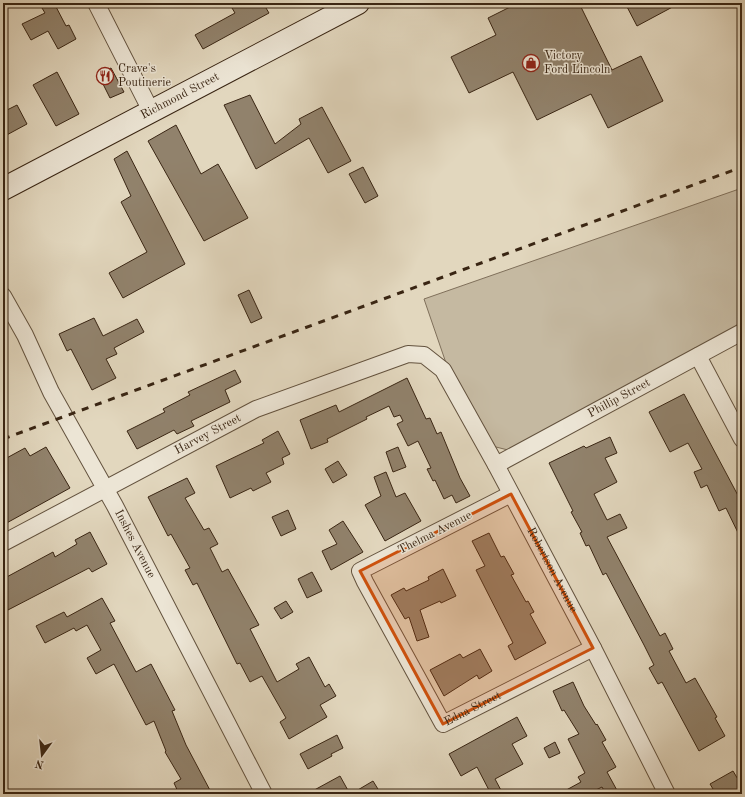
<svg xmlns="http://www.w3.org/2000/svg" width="745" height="797" font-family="'Old Standard TT',serif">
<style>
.green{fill:#c5b9a1;stroke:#7f6f5a}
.building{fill:#91826c;stroke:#392513}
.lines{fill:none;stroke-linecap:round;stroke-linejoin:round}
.minor-casing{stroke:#63523e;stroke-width:18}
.secondary-casing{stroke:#392513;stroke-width:24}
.minor{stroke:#ece5d5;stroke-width:16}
.secondary{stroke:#ece5d5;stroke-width:22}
.rail{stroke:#392513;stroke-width:3;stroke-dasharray:7 7;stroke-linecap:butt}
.marked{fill:#ce510d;fill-opacity:0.2;stroke:#ce510d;stroke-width:3;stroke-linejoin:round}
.labels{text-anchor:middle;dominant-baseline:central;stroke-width:3;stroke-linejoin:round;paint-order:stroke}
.poi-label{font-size:12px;fill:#392513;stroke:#ece5d5;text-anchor:start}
.street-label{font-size:12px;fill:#392513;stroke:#ece5d5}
</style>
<rect width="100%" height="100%" fill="#e2d7be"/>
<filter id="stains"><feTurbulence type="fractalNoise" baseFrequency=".005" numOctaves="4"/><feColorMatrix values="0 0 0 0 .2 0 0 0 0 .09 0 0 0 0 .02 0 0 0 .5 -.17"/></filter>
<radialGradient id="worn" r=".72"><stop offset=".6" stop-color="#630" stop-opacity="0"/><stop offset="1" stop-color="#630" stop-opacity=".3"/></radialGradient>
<path class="green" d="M 742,188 L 742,328 L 508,450 L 492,446 L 446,363 L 424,299 Z"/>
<path class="building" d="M 39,3 L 54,3 L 66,26 L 69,25 L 76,39 L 58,49 L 48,31 L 31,40 L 22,24 L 45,13 Z
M 229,3 L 263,3 L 269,13 L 203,49 L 195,35 L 235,13 Z
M 518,3 L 579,3 L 612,70 L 641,56 L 663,101 L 608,128 L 591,94 L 537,120 L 513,72 L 469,93 L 451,57 L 496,35 L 488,18 Z
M 625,3 L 680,3 L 637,26 Z
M 111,68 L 124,92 L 110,98 L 98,74 Z
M 57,72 L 79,114 L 56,126 L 33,85 Z
M 250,95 L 275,144 L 301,124 L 299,119 L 322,107 L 351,161 L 328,173 L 309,138 L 256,169 L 224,105 Z
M 17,105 L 27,124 L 3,137 L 3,112 Z
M 176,125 L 201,174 L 218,164 L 248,218 L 204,241 L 148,141 Z
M 127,151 L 185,264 L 123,298 L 109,273 L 147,252 L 121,202 L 131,196 L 114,159 Z
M 363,167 L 378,196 L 365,203 L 349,174 Z
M 249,290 L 262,318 L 251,323 L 238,295 Z
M 94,318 L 103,336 L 137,319 L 144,332 L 114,348 L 117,354 L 106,359 L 116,378 L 92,390 L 71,349 L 67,351 L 59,334 Z
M 235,370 L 241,382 L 225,390 L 230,402 L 191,421 L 194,426 L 177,434 L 174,430 L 137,449 L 127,431 L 165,412 L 163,409 L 190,395 L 188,392 Z
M 407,378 L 426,419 L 430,418 L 437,434 L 441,432 L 460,478 L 470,496 L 456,503 L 452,495 L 444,499 L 435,480 L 433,481 L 427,469 L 431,468 L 418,441 L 408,446 L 397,424 L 403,421 L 400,415 L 394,417 L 389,406 L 366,417 L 367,419 L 327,439 L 328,442 L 311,449 L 300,420 L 336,405 L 339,412 Z
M 684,394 L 742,503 L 742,541 L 726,508 L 719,511 L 707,485 L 701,488 L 694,472 L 702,469 L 688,443 L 670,452 L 649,412 Z
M 278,431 L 290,454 L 282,458 L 284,464 L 266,473 L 271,482 L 253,491 L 251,488 L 230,498 L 216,466 L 264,443 L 262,440 Z
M 610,437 L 617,453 L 605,458 L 617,482 L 594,494 L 607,520 L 620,514 L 627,528 L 607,537 L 660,636 L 665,633 L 673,649 L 669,651 L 686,683 L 695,678 L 717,717 L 715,718 L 725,736 L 699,751 L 662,682 L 658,684 L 649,668 L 654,665 L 644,645 L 606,573 L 603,575 L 589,545 L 586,546 L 580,533 L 582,532 L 571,512 L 573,511 L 549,463 L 584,446 L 586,448 Z
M 46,447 L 70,488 L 3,525 L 3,460 L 25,448 L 30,456 Z
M 398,447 L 406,467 L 393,472 L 386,452 Z
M 338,461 L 347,475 L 333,483 L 325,469 Z
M 386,472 L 396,497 L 405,493 L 421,521 L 385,541 L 365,505 L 381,496 L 374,477 Z
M 187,478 L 195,493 L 185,498 L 204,530 L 209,528 L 218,544 L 210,548 L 222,572 L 228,569 L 259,625 L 250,629 L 277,682 L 299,669 L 296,664 L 309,657 L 325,687 L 329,684 L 336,696 L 320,705 L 327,717 L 289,739 L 280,722 L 286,718 L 262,676 L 250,682 L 240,663 L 237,664 L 197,583 L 193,585 L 185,570 L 190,568 L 171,534 L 168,536 L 148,497 Z
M 288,510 L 296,529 L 281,536 L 272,517 Z
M 343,521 L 363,552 L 331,570 L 322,551 L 337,544 L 329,530 Z
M 90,532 L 107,564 L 92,572 L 89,568 L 6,611 L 3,603 L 3,579 L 53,552 L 55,557 L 77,544 L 75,540 Z
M 489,533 L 501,557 L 504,556 L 514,574 L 511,575 L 526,602 L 528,601 L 534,612 L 530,614 L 546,643 L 515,660 L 508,646 L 513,643 L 476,570 L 485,566 L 472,541 Z
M 443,569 L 456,596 L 441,603 L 440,601 L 420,610 L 429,637 L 417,641 L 409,617 L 405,619 L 391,595 L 404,588 L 406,591 L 429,580 L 428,577 Z
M 312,572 L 322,591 L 307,598 L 298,579 Z
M 102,598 L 115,621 L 110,623 L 136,672 L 151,664 L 175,710 L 172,711 L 186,745 L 212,794 L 179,794 L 174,783 L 181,779 L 165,752 L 166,751 L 154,721 L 146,725 L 114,664 L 96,674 L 87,658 L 101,650 L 87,625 L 76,631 L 74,628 L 45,643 L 36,626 L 64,612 L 67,617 Z
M 286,601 L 293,612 L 281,619 L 274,608 Z
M 480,649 L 492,671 L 479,679 L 477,675 L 444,696 L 430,670 L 460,654 L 463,658 Z
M 573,682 L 584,706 L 596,725 L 597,724 L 606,740 L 602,742 L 616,767 L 607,772 L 619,794 L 606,794 L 602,787 L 588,794 L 559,794 L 581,782 L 578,777 L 585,773 L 568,739 L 579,734 L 564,710 L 562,711 L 553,691 Z
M 517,717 L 527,736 L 512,744 L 523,764 L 495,779 L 503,794 L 491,794 L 477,767 L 461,776 L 449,754 Z
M 337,735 L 343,748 L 331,754 L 332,756 L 308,769 L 300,754 Z
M 555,742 L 560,753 L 549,758 L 544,748 Z
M 733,771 L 742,786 L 742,794 L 716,794 L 710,784 Z
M 340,776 L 350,794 L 307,794 Z
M 373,781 L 381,794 L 351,794 Z"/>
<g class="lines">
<g class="minor-casing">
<g id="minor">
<path d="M 96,3 L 151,111"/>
<path id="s1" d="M 3,296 L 25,335 L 51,392 L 115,506 L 264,794"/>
<path d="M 698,356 L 742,439"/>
<path id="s2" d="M 496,465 L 742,332"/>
<path id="s3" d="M 511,494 L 360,571 L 365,582 L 443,724 L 593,648"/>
<path id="s4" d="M 3,543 L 256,409 L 408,354 L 424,355 L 443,370 L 496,465 L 593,648 L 667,794"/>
</g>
</g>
<g class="secondary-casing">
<g id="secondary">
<path id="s5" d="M 3,189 L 358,3"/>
</g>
</g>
<use href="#minor" class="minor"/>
<use href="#secondary" class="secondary"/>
<path class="rail" d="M 3,439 L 742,167"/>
</g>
<path class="marked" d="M 511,494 L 593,648 L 443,724 L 360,571 Z"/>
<defs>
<g id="shop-ring" transform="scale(0.9)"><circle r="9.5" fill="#ece5d5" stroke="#8f2418" stroke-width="1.5"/><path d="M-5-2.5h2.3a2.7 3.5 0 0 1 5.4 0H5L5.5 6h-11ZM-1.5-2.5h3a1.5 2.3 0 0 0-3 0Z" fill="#8f2418"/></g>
<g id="restaurant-ring" transform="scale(0.9)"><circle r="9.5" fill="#ece5d5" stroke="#8f2418" stroke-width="1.5"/><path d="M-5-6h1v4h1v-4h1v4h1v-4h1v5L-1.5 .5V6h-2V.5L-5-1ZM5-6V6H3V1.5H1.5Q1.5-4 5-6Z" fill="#8f2418"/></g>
</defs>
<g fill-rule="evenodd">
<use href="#shop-ring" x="531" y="63"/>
<use href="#restaurant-ring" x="105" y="76"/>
</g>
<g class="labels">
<g class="poi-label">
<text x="544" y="56">Victory<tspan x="544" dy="14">Ford Lincoln</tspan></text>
<text x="118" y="69">Crave's<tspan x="118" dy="14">Poutinerie</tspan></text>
</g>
<g class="street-label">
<text stroke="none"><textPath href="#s5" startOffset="200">Richmond Street</textPath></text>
<text stroke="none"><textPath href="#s2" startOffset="140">Phillip Street</textPath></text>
<text stroke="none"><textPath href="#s4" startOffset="232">Harvey Street</textPath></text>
<text transform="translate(435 533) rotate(-27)">Thelma Avenue</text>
<text stroke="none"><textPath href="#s1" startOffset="281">Inshes Avenue</textPath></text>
<text stroke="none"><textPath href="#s4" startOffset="716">Robertson Avenue</textPath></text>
<text stroke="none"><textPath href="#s3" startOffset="377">Edna Street</textPath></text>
</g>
</g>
<rect width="745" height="797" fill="none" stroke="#e2d7be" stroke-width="16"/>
<rect x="4" y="4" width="737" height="789" fill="none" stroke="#392513" stroke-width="2"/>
<rect x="8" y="8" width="729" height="781" fill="none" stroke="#392513"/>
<g transform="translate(42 755) rotate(195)" stroke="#ece5d5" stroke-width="3" paint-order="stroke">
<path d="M0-3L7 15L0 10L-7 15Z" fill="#392513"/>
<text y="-6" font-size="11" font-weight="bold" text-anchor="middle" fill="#392513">N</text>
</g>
<rect width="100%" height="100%" filter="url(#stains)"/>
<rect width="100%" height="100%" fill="url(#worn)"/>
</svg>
